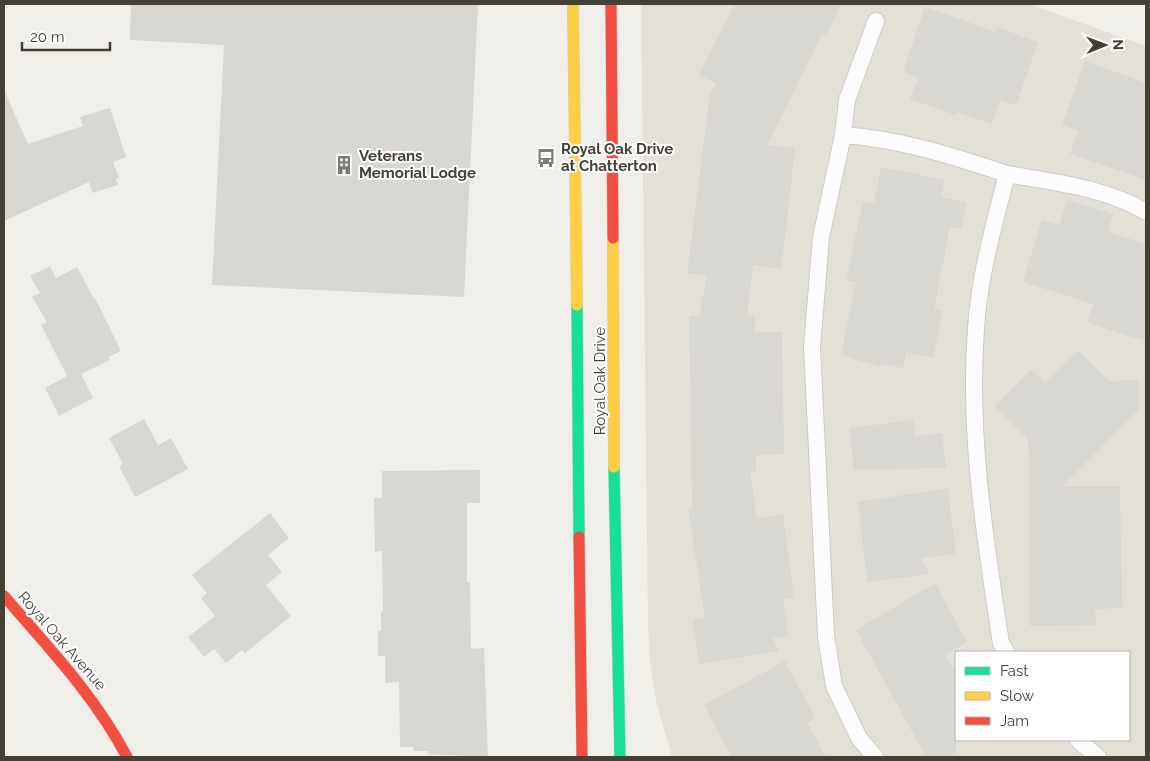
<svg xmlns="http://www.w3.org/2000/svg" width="1150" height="761" font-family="Raleway,sans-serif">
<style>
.residential{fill:#e3e0d7;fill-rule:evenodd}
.building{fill:#d8d7d2}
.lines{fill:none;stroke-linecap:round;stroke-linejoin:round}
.lane-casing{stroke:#cdccc7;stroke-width:18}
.fast-casing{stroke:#cecbc0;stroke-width:12}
.slow-casing{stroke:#cecbc0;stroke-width:12}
.jam-casing{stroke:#cecbc0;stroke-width:12}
.lane{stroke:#fdfcfc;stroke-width:16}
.fast{stroke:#16e098;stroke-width:11}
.slow{stroke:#ffcf43;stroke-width:11}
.jam{stroke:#f24e42;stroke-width:11}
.labels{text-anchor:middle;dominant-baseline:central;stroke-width:4;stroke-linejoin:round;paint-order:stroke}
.poi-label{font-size:15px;font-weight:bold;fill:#444036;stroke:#fff;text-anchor:start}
.street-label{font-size:15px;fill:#444036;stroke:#fff}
</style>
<rect width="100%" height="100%" fill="#efeee9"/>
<path class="residential" d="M 641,4 L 1029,4 L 1146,46 L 1146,757 L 672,757 L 656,701 L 650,661 L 648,625 ZM 956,652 L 1129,652 L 1129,740 L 956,740 Z"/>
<path class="building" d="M 131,4 L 478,4 L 464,297 L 212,285 L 224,45 L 130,40 Z
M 735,4 L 841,4 L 826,35 L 822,34 L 767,145 L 795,148 L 787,222 L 781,269 L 753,265 L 747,316 L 755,316 L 755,332 L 782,332 L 784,454 L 756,455 L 756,471 L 750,471 L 757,518 L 783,514 L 794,598 L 783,599 L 788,636 L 773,638 L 779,651 L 699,664 L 693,620 L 705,618 L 688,509 L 692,509 L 689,316 L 699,316 L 707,276 L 687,273 L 710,94 L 716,84 L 699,75 Z
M 925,7 L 996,32 L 997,27 L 1038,42 L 1016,105 L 1000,100 L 992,124 L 957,112 L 955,115 L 910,99 L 918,77 L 903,72 Z
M 1085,61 L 1146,83 L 1146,180 L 1070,154 L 1078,131 L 1062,125 Z
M 4,90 L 28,144 L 83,126 L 80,117 L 110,108 L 126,157 L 113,162 L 119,178 L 116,179 L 118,185 L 93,193 L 89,182 L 4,221 Z
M 881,167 L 945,180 L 941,197 L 967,203 L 961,229 L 950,227 L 934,309 L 943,311 L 933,358 L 906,352 L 903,368 L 881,364 L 881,367 L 841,355 L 856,282 L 846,280 L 863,201 L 874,203 Z
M 1067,200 L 1113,214 L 1108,232 L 1146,244 L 1146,341 L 1087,323 L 1093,304 L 1023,282 L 1042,220 L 1059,225 Z
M 50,266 L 56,278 L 77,267 L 94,299 L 95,298 L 121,351 L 109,357 L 110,360 L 81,374 L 93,398 L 59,416 L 45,388 L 67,376 L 41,325 L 47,322 L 32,297 L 40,293 L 30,276 Z
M 1078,350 L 1110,381 L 1138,380 L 1139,409 L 1063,486 L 1120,486 L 1122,608 L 1095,609 L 1096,625 L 1030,626 L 1029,449 L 1027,438 L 995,406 L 1031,370 L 1045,383 Z
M 144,419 L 158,445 L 171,438 L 188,469 L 135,497 L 119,466 L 123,464 L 109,438 Z
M 913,420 L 915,436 L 942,433 L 946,468 L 854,470 L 849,428 Z
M 480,470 L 480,503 L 467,503 L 467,582 L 470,582 L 471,649 L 484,648 L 488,757 L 428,754 L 428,751 L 414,751 L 413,747 L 400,747 L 399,682 L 385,683 L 385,656 L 378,656 L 378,631 L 381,631 L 381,612 L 383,612 L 382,551 L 375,552 L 374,498 L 382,498 L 382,471 Z
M 948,488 L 956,554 L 921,558 L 930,574 L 867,582 L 858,502 Z
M 270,513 L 289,538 L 268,555 L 282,572 L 266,585 L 291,616 L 245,653 L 242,650 L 226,663 L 214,649 L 204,657 L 188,637 L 215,616 L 201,598 L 207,593 L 192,575 Z
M 935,583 L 967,642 L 945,655 L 956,674 L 956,752 L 947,757 L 926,757 L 856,630 Z
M 785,661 L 815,718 L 807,723 L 826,757 L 732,757 L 704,705 Z"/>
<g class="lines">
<g class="lane-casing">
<path id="lane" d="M 843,135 C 900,139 953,156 1007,174
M 1006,652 L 1001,643 C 985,539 968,434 976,329 C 979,277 994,225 1007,174 C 1053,182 1106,188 1146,212
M 1078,740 L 1098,757
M 875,757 L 859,738 L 834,686 L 826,636 L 812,347 L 821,237 L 843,135 L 847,100 L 876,21"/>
</g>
<g class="fast-casing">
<path id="fast" d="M 577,305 L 579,537
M 614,467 L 620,757"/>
</g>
<g class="slow-casing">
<path id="slow" d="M 573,4 L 577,305
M 613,238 L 614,467"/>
</g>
<g class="jam-casing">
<path id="jam" d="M 611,4 L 613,238
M 579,537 L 582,757
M 4,596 C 49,648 95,696 127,757"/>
</g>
<use href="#lane" class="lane"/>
<use href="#fast" class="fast"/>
<use href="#slow" class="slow"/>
<use href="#jam" class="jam"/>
</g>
<defs>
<g id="bus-bare" transform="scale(1.5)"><path d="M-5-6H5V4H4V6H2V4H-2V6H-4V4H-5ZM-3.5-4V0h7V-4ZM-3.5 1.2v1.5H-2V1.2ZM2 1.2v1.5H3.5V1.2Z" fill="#807d75" stroke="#fff" stroke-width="2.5" paint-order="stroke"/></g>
<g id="building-bare" transform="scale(1.5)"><path d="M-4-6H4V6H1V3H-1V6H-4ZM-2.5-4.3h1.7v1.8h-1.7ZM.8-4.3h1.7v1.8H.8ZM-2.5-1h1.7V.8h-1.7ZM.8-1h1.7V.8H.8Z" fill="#807d75" stroke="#fff" stroke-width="2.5" paint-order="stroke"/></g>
</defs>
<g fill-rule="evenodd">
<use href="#bus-bare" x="546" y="158"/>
<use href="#building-bare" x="344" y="165"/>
</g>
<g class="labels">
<g class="poi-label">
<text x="561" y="149">Royal Oak Drive<tspan x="561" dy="17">at Chatterton</tspan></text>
<text x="359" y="156">Veterans<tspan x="359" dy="17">Memorial Lodge</tspan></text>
</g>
<g class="street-label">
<text transform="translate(600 381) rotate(-90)">Royal Oak Drive</text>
<text transform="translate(62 641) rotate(49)">Royal Oak Avenue</text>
</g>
</g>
<rect width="1150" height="761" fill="none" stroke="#444036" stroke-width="10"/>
<rect x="955" y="651" width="175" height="90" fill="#ffffff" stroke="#b4b3af"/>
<rect x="965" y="667" width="25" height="8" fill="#16e098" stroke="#b4b3af"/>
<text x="1000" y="676" font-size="15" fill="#444036">Fast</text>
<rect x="965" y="692" width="25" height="8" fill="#ffcf43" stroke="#b4b3af"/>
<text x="1000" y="701" font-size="15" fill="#444036">Slow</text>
<rect x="965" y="717" width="25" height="8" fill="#f24e42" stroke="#b4b3af"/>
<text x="1000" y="726" font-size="15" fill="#444036">Jam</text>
<g transform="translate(1105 45) rotate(89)" stroke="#ffffff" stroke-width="4" paint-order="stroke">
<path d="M0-4L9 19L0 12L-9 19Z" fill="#444036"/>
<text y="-8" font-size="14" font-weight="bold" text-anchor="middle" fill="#444036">N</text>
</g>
<path d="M22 42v8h88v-8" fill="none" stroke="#444036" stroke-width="2.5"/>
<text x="30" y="42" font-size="15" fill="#444036" stroke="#ffffff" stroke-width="4" paint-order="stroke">20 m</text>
</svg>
